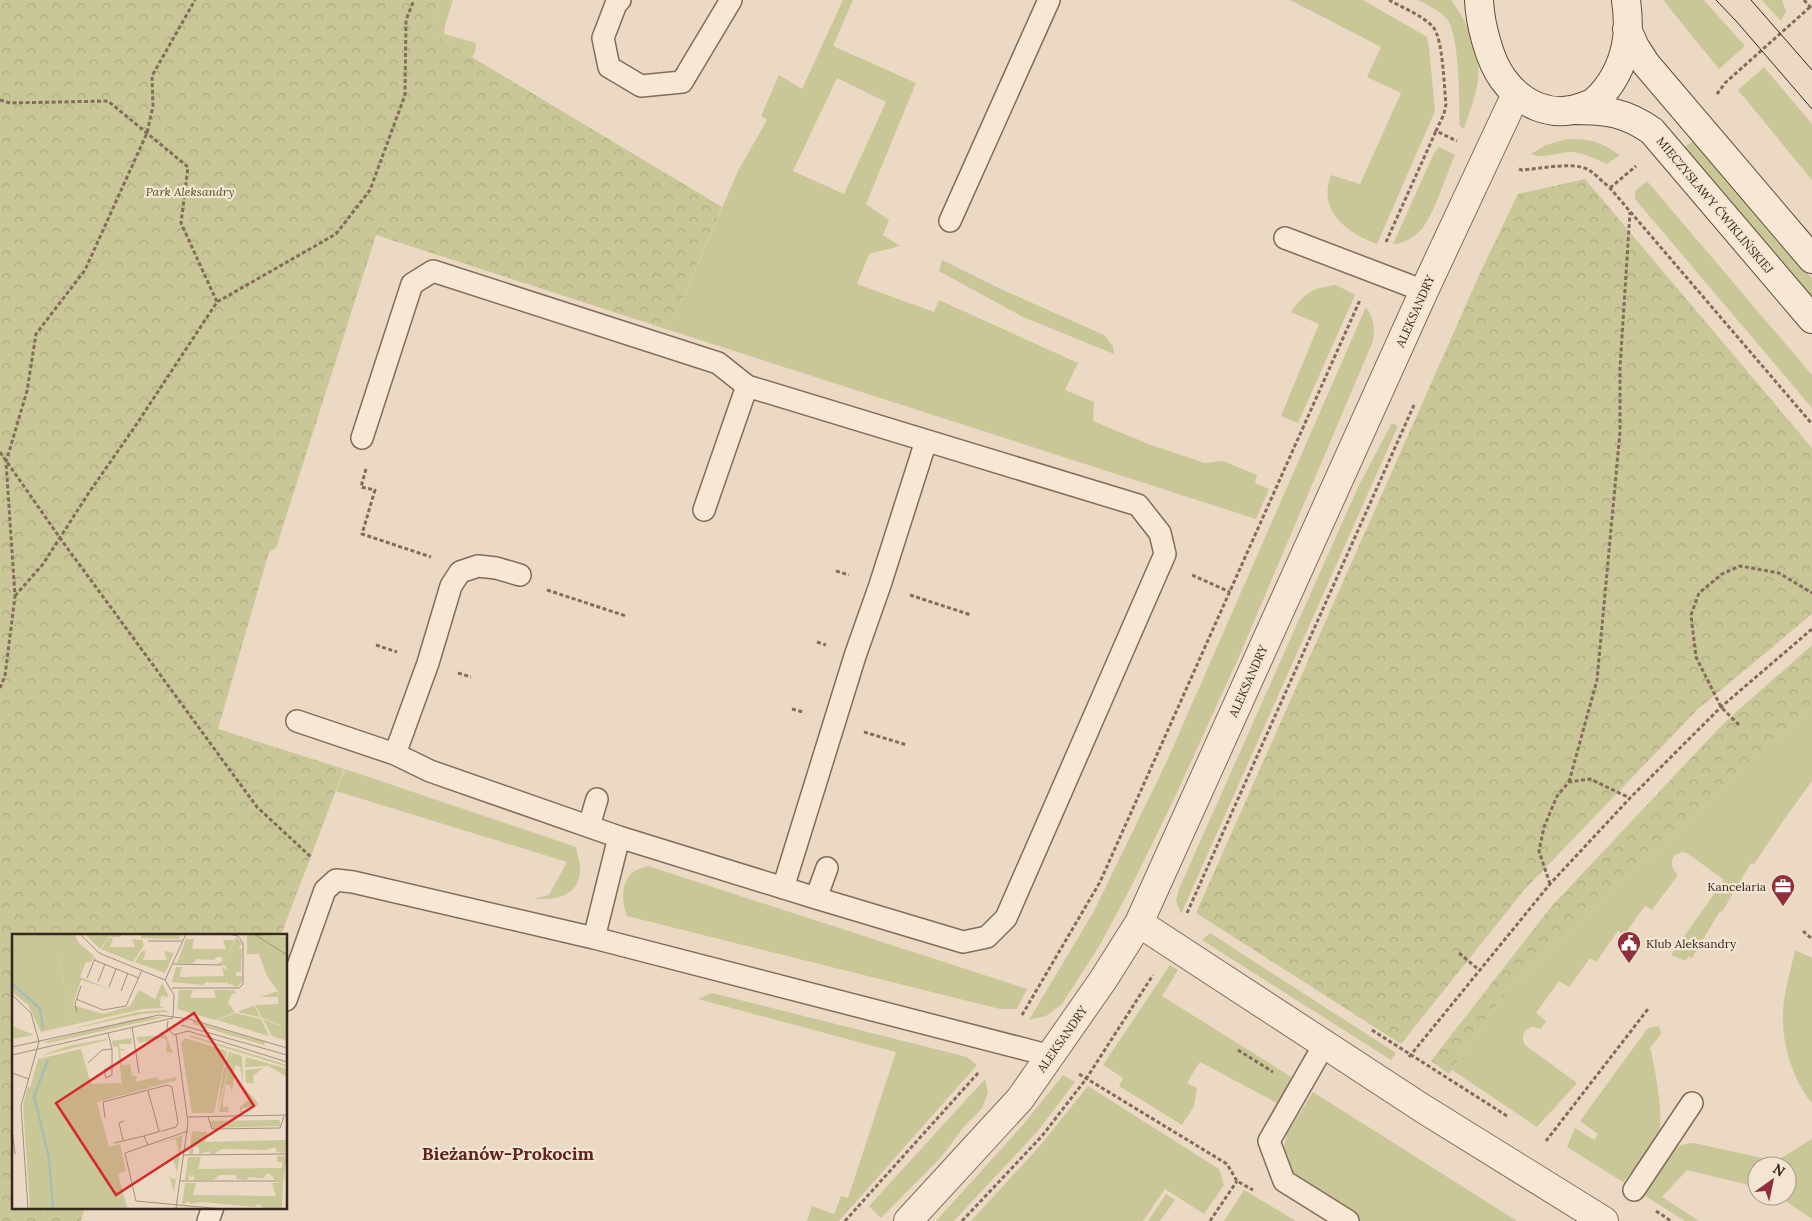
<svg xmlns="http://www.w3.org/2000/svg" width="1812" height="1221" font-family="Lora,serif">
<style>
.green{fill:#c9c797;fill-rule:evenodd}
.park{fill:url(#park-crowns)}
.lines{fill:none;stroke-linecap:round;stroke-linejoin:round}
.lane-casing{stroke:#846b5b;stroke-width:24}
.street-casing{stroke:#846b5b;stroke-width:30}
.secondary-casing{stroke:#664c3e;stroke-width:30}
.path{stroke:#846b5b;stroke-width:3;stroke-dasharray:4 2.5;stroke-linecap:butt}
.lane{stroke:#f7e8d5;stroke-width:21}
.street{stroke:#f7e8d5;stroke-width:28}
.secondary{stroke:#f7e8d5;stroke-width:28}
.tram{stroke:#35261e;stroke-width:1}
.labels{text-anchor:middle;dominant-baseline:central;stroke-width:4.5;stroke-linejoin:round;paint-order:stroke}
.park-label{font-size:12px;font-style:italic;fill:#4c5026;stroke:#f3e5d2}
.street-label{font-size:12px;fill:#35261e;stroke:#f3e5d2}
.poi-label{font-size:12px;fill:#35261e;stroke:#f3e5d2;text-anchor:end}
.district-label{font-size:18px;font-weight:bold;fill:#5f2320;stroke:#f3e5d2}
.inset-river{fill:none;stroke:#a5beb3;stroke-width:2.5}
.inset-road{fill:none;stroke:#a29181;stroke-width:1}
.view{fill:#d62828;fill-opacity:0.15;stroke:#d62828;stroke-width:2.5}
.inset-edge{fill:none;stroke:#35261e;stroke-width:2.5}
</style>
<defs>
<pattern id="park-crowns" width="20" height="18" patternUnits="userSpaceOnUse" patternTransform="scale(1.25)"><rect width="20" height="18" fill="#c9c797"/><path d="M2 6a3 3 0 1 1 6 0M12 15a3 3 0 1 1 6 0" fill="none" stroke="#adab82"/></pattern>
</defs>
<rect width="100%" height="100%" fill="#ebd9c3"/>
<path class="green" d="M 440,0 L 453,0 L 445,25 L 444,34 L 476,43 L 475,52 L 472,57 L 430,32 Z
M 843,0 L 853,0 L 833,46 L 916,83 L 866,204 L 889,220 L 883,235 L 900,246 L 869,254 L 857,284 L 934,312 L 939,300 L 1078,363 L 1065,390 L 1094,402 L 1093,421 L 1151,445 L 1205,463 L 1223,461 L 1257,475 L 1255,483 L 1269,489 L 1256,519 L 669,330 L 739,169 L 767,120 L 761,116 L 779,75 L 802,89 ZM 837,78 L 886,102 L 844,194 L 793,171 Z
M 1290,0 L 1363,0 L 1427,37 L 1429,47 L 1435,111 L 1377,244 C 1347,233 1317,211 1331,175 L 1360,184 L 1401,93 L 1367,77 L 1381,47 Z
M 1418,0 L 1451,0 C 1467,21 1482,54 1478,80 C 1476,97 1469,113 1464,129 L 1460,126 C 1459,104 1460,35 1447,19 C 1440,11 1428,5 1418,0 Z
M 1663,0 L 1704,0 L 1745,46 L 1719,69 Z
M 1762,0 L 1782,0 L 1786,11 L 1781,21 Z
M 1764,67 L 1812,124 L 1812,180 L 1738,90 Z
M 1567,139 C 1592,139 1598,141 1620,155 L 1607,164 C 1596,159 1586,154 1573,152 C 1559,151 1544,160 1531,154 L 1546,145 Z
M 1693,141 L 1785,249 L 1812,278 L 1812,299 L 1684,148 Z
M 1439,147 L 1455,155 C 1447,173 1433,217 1421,230 C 1414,237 1403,244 1393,244 L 1434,153 Z
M 1647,181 L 1812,375 L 1812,408 L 1635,199 L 1635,191 Z
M 942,260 L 1003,290 L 1104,335 L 1113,346 L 1114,354 L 1023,317 L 939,271 Z
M 1336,285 L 1355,295 L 1298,423 L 1281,416 L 1319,324 L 1291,312 C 1305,293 1312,288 1336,285 Z
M 1366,307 C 1374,318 1375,327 1373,341 L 1238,659 L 1173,801 L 1133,883 L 1101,943 L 1062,1004 L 1046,1016 L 1029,1020 L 1094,911 L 1167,761 Z
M 1392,423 L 1398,426 L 1181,914 L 1176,901 L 1179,889 L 1359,485 Z
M 1812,705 L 1812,781 L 1783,821 L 1754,864 L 1751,863 L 1722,912 L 1720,911 L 1692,958 L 1688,956 L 1686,961 L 1671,955 L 1724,880 L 1687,853 L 1682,852 L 1675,855 C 1669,862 1672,869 1678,875 L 1652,910 L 1645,906 L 1624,935 L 1618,931 L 1596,962 L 1590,958 L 1569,987 L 1559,981 L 1536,1013 L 1546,1021 L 1541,1029 L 1533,1027 C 1522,1029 1521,1037 1525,1045 L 1577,1083 L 1537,1127 L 1452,1070 L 1506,992 Z
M 345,769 L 576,847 C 577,853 579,860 580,867 C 581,896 557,900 534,899 L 549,895 L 567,862 L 336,791 Z
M 648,866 L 1027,989 L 1017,1009 L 1000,1009 L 627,916 C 622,902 620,885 632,873 C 636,869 643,868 648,866 Z
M 1210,933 L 1396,1053 L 1391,1060 L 1202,940 Z
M 1795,950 L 1812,958 L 1812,1103 C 1793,1081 1781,1041 1783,1012 C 1784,991 1791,970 1795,950 Z
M 1170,965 L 1178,970 L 1162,996 L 1293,1078 L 1277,1103 L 1200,1062 L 1187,1083 L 1197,1088 L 1194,1106 L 1182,1125 L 1119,1086 L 1123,1078 L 1103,1065 Z
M 712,993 L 967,1057 L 977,1065 L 839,1221 L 807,1221 L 812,1206 L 834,1214 L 841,1196 L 848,1198 L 896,1052 L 698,999 Z
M 1659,1026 L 1661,1034 L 1649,1049 L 1651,1050 C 1655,1072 1666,1119 1657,1139 C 1653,1149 1631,1172 1623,1182 L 1567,1147 L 1575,1128 L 1594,1140 L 1598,1134 L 1580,1121 L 1648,1028 Z
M 1063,1075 L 1075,1082 L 1037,1132 L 954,1221 L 936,1221 L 1022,1126 Z
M 985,1079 L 988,1093 L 982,1108 L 963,1128 L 942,1156 L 881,1218 L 869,1206 Z
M 1088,1086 L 1219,1169 L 1224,1185 L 1204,1214 L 1165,1189 L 1143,1221 L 971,1221 L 1038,1148 Z
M 1313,1092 L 1517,1221 L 1358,1221 L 1296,1181 L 1284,1157 L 1284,1147 L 1287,1134 Z
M 1812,1139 L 1812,1219 L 1778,1196 L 1787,1196 L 1787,1166 L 1757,1166 L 1757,1187 L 1687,1170 L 1662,1197 L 1699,1221 L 1685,1221 L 1644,1195 C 1656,1172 1664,1144 1694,1143 L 1776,1161 Z
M 1244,1190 L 1296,1221 L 1224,1221 Z
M 1166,1194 L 1175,1200 L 1160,1221 L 1148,1221 Z"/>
<path class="park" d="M 0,0 L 440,0 L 430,32 L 722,207 L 669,330 L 376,235 L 276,548 L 269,552 L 218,729 L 344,769 L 281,935 L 14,935 L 14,1207 L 85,1207 L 81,1221 L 0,1221 Z
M 1585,179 L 1812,448 L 1812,614 L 1698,709 L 1525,889 L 1401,1044 L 1196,913 L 1481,271 L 1518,194 Z
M 1812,645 L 1812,705 L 1506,992 L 1449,1074 L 1431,1061 L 1551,907 L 1724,723 Z"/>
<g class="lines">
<g class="lane-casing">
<path id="lane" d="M 620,0 L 616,4 L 603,38 L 609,67 L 641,86 L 682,82 L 731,0
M 950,221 L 1049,0
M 1285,238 L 1424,291
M 362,438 L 412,284 L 433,271 L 718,363 L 747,386 L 1138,505 L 1160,533 L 1165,554 L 1006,918 L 987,937 L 963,942 L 816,898
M 704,510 L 747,386
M 297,721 L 395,754 L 430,771 L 619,837 L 594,938
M 395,754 L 428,663 L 451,586 L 460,572 L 478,566 L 496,568 L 520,575
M 589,826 L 597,799
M 619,837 L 816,898 L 827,868
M 783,888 L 855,656 L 880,585 L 926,441
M 286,1000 L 325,890 L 336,880 L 353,882 L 594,938 L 1051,1056
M 1324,1045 L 1269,1141 L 1284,1181 L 1348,1221
M 1634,1190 L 1692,1103
M 208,1221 L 213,1207"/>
</g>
<g class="street-casing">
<path id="street" d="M 1139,923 L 1422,1108 L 1604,1221
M 908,1221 L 1020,1099 L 1103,980 L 1139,923 L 1424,291 L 1516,94"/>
</g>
<g class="secondary-casing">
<path id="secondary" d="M 1479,0 C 1480,23 1489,60 1503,79 C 1521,104 1552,119 1582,107 C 1586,105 1592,104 1595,101 C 1611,87 1622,66 1626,45 C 1629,31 1628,15 1626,0
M 1627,29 L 1635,47 L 1646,64 L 1812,259
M 1574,110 C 1606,110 1625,112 1652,131 L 1812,319"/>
</g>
<path class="path" d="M 1389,0 C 1403,8 1422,15 1433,27 C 1443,38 1444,87 1446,104 L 1444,114 L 1436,131 L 1457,141
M 1804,0 L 1812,9
M 1717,94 L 1725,83 L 1810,7
M 0,100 L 10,103 L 108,101 L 188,167 L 181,223 L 217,302
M 1519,169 L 1522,170 C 1540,169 1573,161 1589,170 C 1596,175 1603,182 1610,188 L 1812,424
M 1610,188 L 1636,166
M 1386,242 L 1436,131
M 0,452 L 60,538 L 257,807 L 312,858
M 366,469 L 361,487 L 375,490 L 362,534 L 431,557
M 836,571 L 849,575
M 1192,575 L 1230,592
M 547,590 L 626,616
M 910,595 L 971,615
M 15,596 L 43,564 L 90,491 L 134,428 L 217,302 L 336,234 L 370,190 L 405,95 L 406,20 L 414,0
M 817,642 L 826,645
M 376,645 L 397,652
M 458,673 L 471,677
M 0,688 L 5,676 L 15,596 L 6,462 L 27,391 L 36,334 L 85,270 L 147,133 L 153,106 L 152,76 L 195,0
M 792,709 L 803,712
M 1739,725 L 1721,707 L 1696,657 L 1691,615 L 1699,593 L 1722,574 L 1740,566 L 1779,573 L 1812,593
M 864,732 L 907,745
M 1569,782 L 1597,680 L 1620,432 L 1620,368 L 1630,212
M 1550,884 L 1539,851 L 1544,827 L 1557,796 L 1569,782 L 1590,779 L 1630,798
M 1187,913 L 1414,405
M 1803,931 L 1812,939
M 1459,953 L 1479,970
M 1022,1015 L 1100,882 L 1360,300
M 1372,1030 L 1507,1116
M 1238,1050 L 1273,1072
M 1409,1057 L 1550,884 L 1630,798 L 1721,707 L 1812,629
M 1079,1074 L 1227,1164 L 1237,1181 L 1253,1190
M 1546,1141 L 1648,1009
M 1656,1211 L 1671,1221
M 845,1221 L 979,1072
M 962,1221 L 1042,1136 L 1086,1079 L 1153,975
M 1210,1221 L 1237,1181"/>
<use href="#lane" class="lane"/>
<use href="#street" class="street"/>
<use href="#secondary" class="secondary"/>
<path class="tram" d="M 1716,0 L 1737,22 L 1812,109
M 1751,0 L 1812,70"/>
</g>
<defs>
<g id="office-pin" transform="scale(1.25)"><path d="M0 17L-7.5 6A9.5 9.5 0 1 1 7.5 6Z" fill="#902e3d" stroke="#f3e5d2"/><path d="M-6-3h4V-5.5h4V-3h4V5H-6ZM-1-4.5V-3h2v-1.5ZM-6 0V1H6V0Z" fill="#fff"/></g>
<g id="civic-pin" transform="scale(1.25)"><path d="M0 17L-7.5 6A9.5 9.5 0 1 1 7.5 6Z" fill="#902e3d" stroke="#f3e5d2"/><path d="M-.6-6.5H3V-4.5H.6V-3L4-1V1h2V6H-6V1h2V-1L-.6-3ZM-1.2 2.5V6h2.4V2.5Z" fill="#fff"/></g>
</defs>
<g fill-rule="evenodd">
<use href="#office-pin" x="1783" y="886"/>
<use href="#civic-pin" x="1629" y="943"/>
</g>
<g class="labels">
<g class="park-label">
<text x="190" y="191">Park Aleksandry</text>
</g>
<g class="street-label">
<text transform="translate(1715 205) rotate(50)">MIECZYSŁAWY ĆWIKLIŃSKIEJ</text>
<text transform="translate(1415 311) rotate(-66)">ALEKSANDRY</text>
<text transform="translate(1248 681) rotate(-66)">ALEKSANDRY</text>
<text transform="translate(1062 1039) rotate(-55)">ALEKSANDRY</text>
</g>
<g class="poi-label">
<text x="1766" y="886">Kancelaria</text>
<text x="1646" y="943" text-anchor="start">Klub Aleksandry</text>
</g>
<g class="district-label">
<text x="508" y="1153">Bieżanów-Prokocim</text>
</g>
</g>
<g transform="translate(12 934)">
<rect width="275" height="275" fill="#ebd9c3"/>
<path d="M 73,0 L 109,0 L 109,3 L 97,3 L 88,15 ZM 129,0 L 169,0 L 167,5 L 129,4 ZM 224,3 L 230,9 L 227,14 L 230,15 L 229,38 L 224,38 L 224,42 L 230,42 L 230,48 L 225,53 L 215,49 L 215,46 L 214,49 L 194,48 L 191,51 L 160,48 L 164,33 L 170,33 L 167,43 L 212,42 L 210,33 L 216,36 L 213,31 ZM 97,4 L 101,4 L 98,13 L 123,13 L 120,5 L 130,6 L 132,11 L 121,28 L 89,15 ZM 174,5 L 182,5 L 180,15 L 214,15 L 211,6 L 222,6 L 213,32 L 205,29 L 210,28 L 210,23 L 205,23 L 202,26 L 185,25 L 180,30 L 165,29 ZM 67,9 L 82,22 L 79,28 L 74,28 L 68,43 L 100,56 L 69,46 L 61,71 L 91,80 L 118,72 L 127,56 L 143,65 L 150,49 L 157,63 L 149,62 L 148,72 L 152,74 L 131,75 L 55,92 L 58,86 L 47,21 ZM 130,17 L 134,17 L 131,26 L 155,26 L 152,17 L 162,19 L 153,39 L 123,28 ZM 167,56 L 181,56 L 178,64 L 204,64 L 202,56 L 222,56 L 224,60 L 220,60 L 216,69 L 223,78 L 203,86 L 165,75 ZM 266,57 L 269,61 L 269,91 L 250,84 L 243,71 L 266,70 L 266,63 L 248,63 ZM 243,72 L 248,83 L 225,78 L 241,72 ZM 152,76 L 158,78 L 130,80 L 59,95 L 125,78 ZM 223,79 L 249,85 L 257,102 L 205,86 ZM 157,82 L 37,109 L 31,108 L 123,85 ZM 251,85 L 269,92 L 269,105 L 260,102 ZM 181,87 L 253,108 L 252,111 L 181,90 ZM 0,92 L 22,101 L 0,105 ZM 154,101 L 161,119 L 154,118 L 155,107 L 151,104 L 127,109 L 124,103 ZM 178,101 L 275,131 L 275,133 L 178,103 ZM 120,104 L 119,110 L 107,110 L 108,115 L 115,115 L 108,117 L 110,131 L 118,130 L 120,141 L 125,143 L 123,148 L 144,143 L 148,147 L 163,143 L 165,146 L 111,161 L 106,113 L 101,113 L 100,107 ZM 94,105 L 96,106 L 27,122 L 56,112 ZM 220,119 L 230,122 L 231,149 L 228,133 L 223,131 L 220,158 L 218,151 L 214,150 L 211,167 L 211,173 L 217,173 L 216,178 L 207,178 ZM 234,123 L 275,135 L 275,143 L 257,132 L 233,133 ZM 251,134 L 241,142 L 242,149 L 234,149 L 233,136 ZM 227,152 L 232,153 L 246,169 L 245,172 L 230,174 L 229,177 L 243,178 L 228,178 L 228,173 L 238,165 ZM 267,186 L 269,192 L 201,194 L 198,187 ZM 180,197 L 195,198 L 193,208 L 275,206 L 275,215 L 272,219 L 265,218 L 263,213 L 255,216 L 210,215 L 202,220 L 197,220 L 198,217 L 187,220 L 187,213 L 182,213 L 181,220 L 177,220 ZM 171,201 L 162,258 L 157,242 L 163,246 L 165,239 L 161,224 L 167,219 L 164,205 L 146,210 ZM 265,222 L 275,222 L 271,249 L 263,248 L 261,242 L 255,239 L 252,244 L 235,243 L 236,246 L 224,245 L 225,241 L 208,241 L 201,246 L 182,246 L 182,241 L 179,244 L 177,239 L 177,246 L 173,246 L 176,223 L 189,223 L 186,235 L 270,234 L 270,228 L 265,228 ZM 173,249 L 184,249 L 181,261 L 264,262 L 260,249 L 271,249 L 270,275 L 253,275 L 246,270 L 243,273 L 191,268 L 178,270 L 177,267 L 170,271 Z" fill="#c9c797"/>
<path d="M 13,0 L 62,0 L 67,9 L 47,22 L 58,86 L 55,92 L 29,98 L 16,71 L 0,58 L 0,2 ZM 235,0 L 275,3 L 275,107 L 269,105 L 269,61 L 255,42 L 247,20 L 235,20 ZM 173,104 L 215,117 L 202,179 L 180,179 L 169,109 ZM 69,115 L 79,150 L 109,149 L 111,161 L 85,168 L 97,213 L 108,210 L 114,237 L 106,240 L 115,273 L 120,275 L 18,275 L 11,171 L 16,152 L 18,154 L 26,125 ZM 217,117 L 220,119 L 205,179 L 211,139 Z" fill="#c9c797"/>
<path class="inset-river" d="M 0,49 L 28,75 L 31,95M 36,126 L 22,162 L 37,224 L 41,275"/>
<path class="inset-road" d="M 68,0 L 87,19 L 153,46 L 162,61 L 161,84M 242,0 L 275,21M 136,7 L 170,7M 82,26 L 127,44M 161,30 L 210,31M 75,44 L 83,24M 153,46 L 174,0M 86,48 L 93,30M 97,53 L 104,35M 160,54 L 227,54 L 231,50 L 231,9 L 226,2 L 215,0M 109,57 L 116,39M 0,61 L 19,79 L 27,108 L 9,172 L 16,275M 64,65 L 91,76 L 114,72 L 130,36M 65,78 L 63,70 L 69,52M 156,87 L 155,94 L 162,101 L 176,97 L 275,128M 169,91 L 275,121M 120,93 L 127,139M 164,101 L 176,189 L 164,274M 0,113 L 147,81 L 177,85 L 275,114M 100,115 L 100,141 L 94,144 L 92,136 L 100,131M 0,121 L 161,84M 76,129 L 90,116 L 100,115 L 96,99M 0,139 L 17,145M 136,157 L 147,197M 176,183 L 275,181M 196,183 L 200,195 L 268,194 L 272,182M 93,184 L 91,168 L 155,151 L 160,153 L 166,189 L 164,193 L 150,197M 0,195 L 3,220M 176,197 L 113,219 L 124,267 L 210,275M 132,202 L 149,197M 111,206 L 107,189 L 112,187M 102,209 L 132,202 L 136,211M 172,221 L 275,220M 168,247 L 263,247"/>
<path class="view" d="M 182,79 L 242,172 L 104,261 L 44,169 Z"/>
<rect width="275" height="275" class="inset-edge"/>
</g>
<g transform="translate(1772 1181) rotate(33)"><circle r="24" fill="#f3e5d2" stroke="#a7998a"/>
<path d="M0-4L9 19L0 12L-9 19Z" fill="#902e3d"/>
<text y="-8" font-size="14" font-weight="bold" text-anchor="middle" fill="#35261e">N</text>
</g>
</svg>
